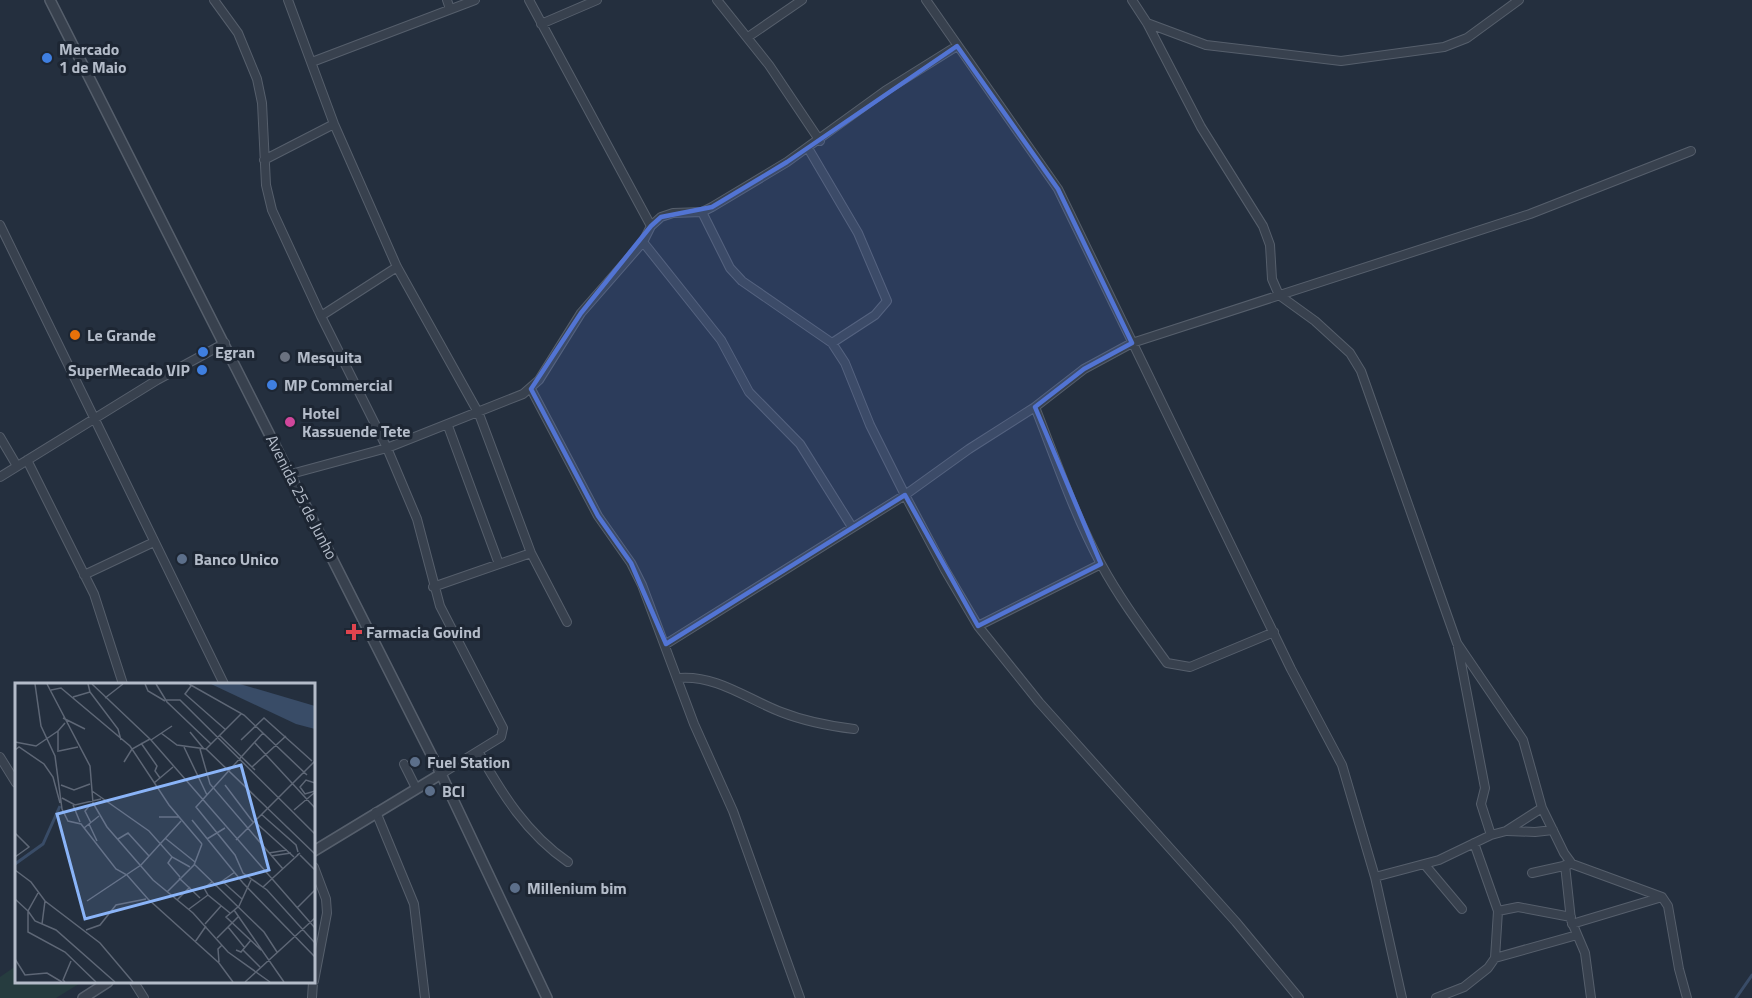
<svg xmlns="http://www.w3.org/2000/svg" width="1752" height="998" font-family="'Titillium Web',sans-serif">
<style>
.green{fill:#263c3f}
.lines{fill:none;stroke-linecap:round;stroke-linejoin:round}
.stream{stroke:#394c67;stroke-width:3}
.minor-casing{stroke:#565f6c;stroke-width:10}
.tertiary-casing{stroke:#565f6c;stroke-width:12}
.minor{stroke:#38414e;stroke-width:8}
.tertiary{stroke:#38414e;stroke-width:9}
.marked{fill:#5274d3;fill-opacity:0.2;stroke:#5274d3;stroke-width:4.5;stroke-linejoin:round}
.shop-dot{fill:#3f7fe0;stroke:#1d2633;stroke-width:2}
.food-dot{fill:#e8710a;stroke:#1d2633;stroke-width:2}
.worship-dot{fill:#6b7280;stroke:#1d2633;stroke-width:2}
.hotel-dot{fill:#d1479c;stroke:#1d2633;stroke-width:2}
.service-dot{fill:#5c6f8a;stroke:#1d2633;stroke-width:2}
.health-dot{fill:#e0444e;stroke:#1d2633;stroke-width:2}
.labels{text-anchor:middle;dominant-baseline:central;stroke-width:6;stroke-linejoin:round;paint-order:stroke}
.poi-label{font-size:16px;font-weight:bold;fill:#b4bcc9;stroke:#1d2633;text-anchor:start}
.street-label{font-size:16px;fill:#b4bcc9;stroke:#1d2633}
.inset-river{fill:none;stroke:#394c67;stroke-width:3}
.inset-road{fill:none;stroke:#5e6776;stroke-width:1.5}
.view{fill:#8ab4f8;fill-opacity:0.15;stroke:#8ab4f8;stroke-width:3}
.inset-edge{fill:none;stroke:#b4bcc9;stroke-width:3}
</style>
<rect width="100%" height="100%" fill="#242f3e"/>
<path class="green" d="M 16,966 L 16,982 L 82,982 L 56,998 L 0,998 L 0,977 Z"/>
<g class="lines">
<path class="stream" d="M 1736,998 L 1752,975"/>
<g class="minor-casing">
<path id="minor" d="M 214,0 L 238,33 L 257,79 L 262,103 L 266,185 L 272,210 L 321,316 L 387,448 L 417,519 L 440,606 L 503,728 L 501,737 L 441,774
M 288,0 L 334,124 L 397,267 L 479,414 L 531,553 L 567,622
M 447,0 L 450,9
M 529,0 L 651,226
M 717,0 L 769,65 L 820,141
M 926,0 L 1058,189 L 1291,669 L 1342,765 L 1375,877 L 1402,998
M 1132,0 L 1147,23 L 1201,127 L 1263,226 L 1270,245 L 1272,279 L 1279,295 L 1315,321 L 1350,353 L 1361,371 L 1457,643 L 1523,740 L 1542,808 L 1564,853 L 1572,864 L 1662,897 L 1668,906 L 1679,969 L 1687,998
M 1147,23 L 1206,45 L 1341,61 L 1444,47 L 1467,38 L 1519,0
M 541,24 L 597,0
M 748,37 L 802,0
M 312,62 L 475,0
M 808,148 L 858,233 L 887,301 L 875,315 L 832,343
M 264,160 L 334,124
M 702,212 L 730,268 L 742,281 L 832,343 L 845,363 L 870,425 L 905,495 L 945,570 L 978,626 L 1039,702 L 1236,922 L 1299,998
M 0,225 L 224,684
M 643,242 L 721,340 L 749,392 L 800,444 L 852,527
M 321,316 L 397,267
M 531,389 L 598,516 L 631,563 L 642,585 L 694,724 L 733,811 L 800,998
M 1035,407 C 1056,460 1074,514 1101,564 C 1120,599 1144,631 1167,663 L 1190,667 L 1274,632
M 448,426 L 499,564
M 0,437 L 17,466
M 27,460 L 94,594 L 123,684
M 291,474 L 387,448 L 523,394 L 539,380 L 581,313 L 643,242 L 651,226 L 661,217 L 673,213 L 702,212 L 712,207 L 787,162 L 885,91 L 957,46
M 0,477 L 157,380 L 225,343
M 84,575 L 154,542
M 433,587 L 531,553
M 978,626 L 1101,564
M 666,644 L 905,495 L 969,449 L 1035,407 L 1084,369 L 1132,343 L 1530,214 L 1691,151
M 1458,647 L 1485,788 L 1481,804 L 1491,835
M 679,678 C 717,675 747,699 781,712 C 804,721 829,726 854,729
M 478,751 C 502,794 527,834 568,862
M 0,757 L 16,783
M 404,764 L 416,788
M 376,812 L 414,904 L 425,998
M 1507,831 L 1535,832 L 1553,830
M 1425,865 L 1462,909
M 1565,865 L 1571,920 L 1585,953 L 1591,998
M 314,867 L 326,899 L 327,913 L 314,981
M 1532,873 L 1568,865
M 1375,877 L 1439,860 L 1491,835 L 1506,831 L 1542,808
M 1498,911 L 1518,907 L 1571,917
M 1572,924 L 1662,897
M 1495,958 L 1577,935
M 134,982 L 144,998
M 312,998 L 313,982
M 1436,998 L 1464,987 L 1488,968 L 1495,958 L 1498,911 L 1474,843"/>
</g>
<g class="tertiary-casing">
<path id="tertiary" d="M 50,0 L 441,774 L 547,998
M 314,851 L 441,774
M 83,998 L 108,982"/>
</g>
<use href="#minor" class="minor"/>
<use href="#tertiary" class="tertiary"/>
</g>
<path class="marked" d="M 957,46 L 1058,189 L 1132,343 L 1084,369 L 1035,407 L 1101,564 L 978,626 L 905,495 L 666,644 L 631,563 L 598,516 L 531,389 L 581,313 L 651,226 L 661,217 L 712,207 L 787,162 Z"/>
<g class="shop-dot">
<circle cx="47" cy="58" r="6"/>
<circle cx="203" cy="352" r="6"/>
<circle cx="202" cy="370" r="6"/>
<circle cx="272" cy="385" r="6"/>
</g>
<circle class="food-dot" cx="75" cy="335" r="6"/>
<circle class="worship-dot" cx="285" cy="357" r="6"/>
<circle class="hotel-dot" cx="290" cy="422" r="6"/>
<g class="service-dot">
<circle cx="182" cy="559" r="6"/>
<circle cx="415" cy="762" r="6"/>
<circle cx="430" cy="791" r="6"/>
<circle cx="515" cy="888" r="6"/>
</g>
<path class="health-dot" d="M351 623h6v6h6v6h-6v6h-6v-6h-6v-6h6z"/>
<g class="labels">
<g class="poi-label">
<text x="59" y="49">Mercado<tspan x="59" dy="18">1 de Maio</tspan></text>
<text x="87" y="335">Le Grande</text>
<text x="215" y="352">Egran</text>
<text x="297" y="357">Mesquita</text>
<text x="190" y="370" text-anchor="end">SuperMecado VIP</text>
<text x="284" y="385">MP Commercial</text>
<text x="302" y="413">Hotel<tspan x="302" dy="18">Kassuende Tete</tspan></text>
<text x="194" y="559">Banco Unico</text>
<text x="366" y="632">Farmacia Govind</text>
<text x="427" y="762">Fuel Station</text>
<text x="442" y="791">BCI</text>
<text x="527" y="888">Millenium bim</text>
</g>
<g class="street-label">
<text transform="translate(302 497) rotate(63)">Avenida 25 de Junho</text>
</g>
</g>
<g transform="translate(15 683)">
<rect width="300" height="300" fill="#242f3e"/>
<path d="M 196,1 L 225,1 L 300,23 L 300,46 L 281,41 Z" fill="#394c67"/>
<path class="inset-river" d="M 0,181 L 28,161 L 45,123"/>
<path class="inset-road" d="M 20,1 L 26,43 L 40,73 L 47,126 L 53,138 L 66,141 L 101,186 L 112,192 L 133,216 L 204,280 L 218,299M 32,1 L 75,83 L 78,120 L 92,144 L 138,197 L 178,230 L 213,269 L 255,299M 77,1 L 136,57 L 300,245M 130,1 L 133,8 L 150,18M 141,1 L 152,19 L 196,61M 174,1 L 229,32 L 292,92M 176,3 L 170,11 L 211,47M 36,7 L 46,5 L 115,63 L 154,122 L 187,161M 75,9 L 103,46 L 106,57M 58,14 L 75,9 L 73,1M 90,15 L 108,1M 151,17 L 165,17 L 300,151M 48,35 L 70,46M 175,49 L 189,66M 146,50 L 162,62 L 191,66 L 300,171M 248,50 L 181,124 L 220,172 L 228,190 L 252,207 L 300,260M 205,53 L 240,87M 136,57 L 157,43M 226,57 L 249,35 L 297,78M 0,59 L 21,63 L 43,48M 126,60 L 142,83 L 140,88 L 145,95M 240,60 L 300,125M 169,64 L 192,112M 185,66 L 195,101 L 268,186M 191,66 L 226,31M 0,67 L 4,64 L 29,81 L 38,94 L 45,120M 44,68 L 63,64M 43,69 L 43,48 L 50,40M 109,79 L 117,66 L 135,56M 237,84 L 271,53M 139,100 L 158,84M 300,100 L 291,97 L 285,104 L 290,111 L 300,108M 46,102 L 59,107 L 75,101M 210,102 L 238,139M 77,108 L 134,148 L 157,174 L 175,184M 47,115 L 60,122 L 86,116M 58,122 L 65,139M 279,127 L 299,110M 246,131 L 281,162 L 283,169M 144,134 L 164,134M 177,137 L 228,200 L 300,274M 239,138 L 279,174M 76,140 L 70,128 L 76,121M 74,141 L 82,158M 69,145 L 84,133M 0,150 L 14,164 L 0,174M 150,155 L 180,179M 103,156 L 113,150 L 134,173M 192,156 L 210,145M 221,157 L 300,78M 254,170 L 272,167M 285,172 L 300,187M 256,173 L 276,170M 157,174 L 153,180 L 165,194M 179,181 L 249,249 L 262,269M 0,187 L 16,199 L 30,218 L 85,260 L 118,299M 164,195 L 185,215M 236,197 L 224,223 L 211,234 L 246,267M 207,198 L 227,216M 197,199 L 189,205 L 193,212 L 215,230M 200,203 L 220,189M 248,204 L 285,170 L 282,172M 152,209 L 179,182 L 187,161M 23,210 L 13,228 L 20,238 L 41,247 L 100,299M 0,216 L 13,228 L 13,249 L 50,269 L 81,299M 162,217 L 175,204M 72,218 L 126,182 L 166,138M 282,225 L 300,207M 174,226 L 193,212M 219,227 L 269,299M 27,241 L 30,218M 190,241 L 206,223M 213,244 L 230,265M 71,247 L 85,242 L 101,222 L 131,216M 202,255 L 223,234M 180,259 L 191,243M 221,267 L 226,269 L 236,257M 228,267 L 245,284M 0,276 L 10,292 L 32,290 L 47,299M 204,279 L 203,266 L 207,262M 50,299 L 48,297 L 56,278M 230,299 L 300,235"/>
<path class="view" d="M 226,82 L 254,187 L 70,236 L 42,131 Z"/>
<rect width="300" height="300" class="inset-edge"/>
</g>
</svg>
